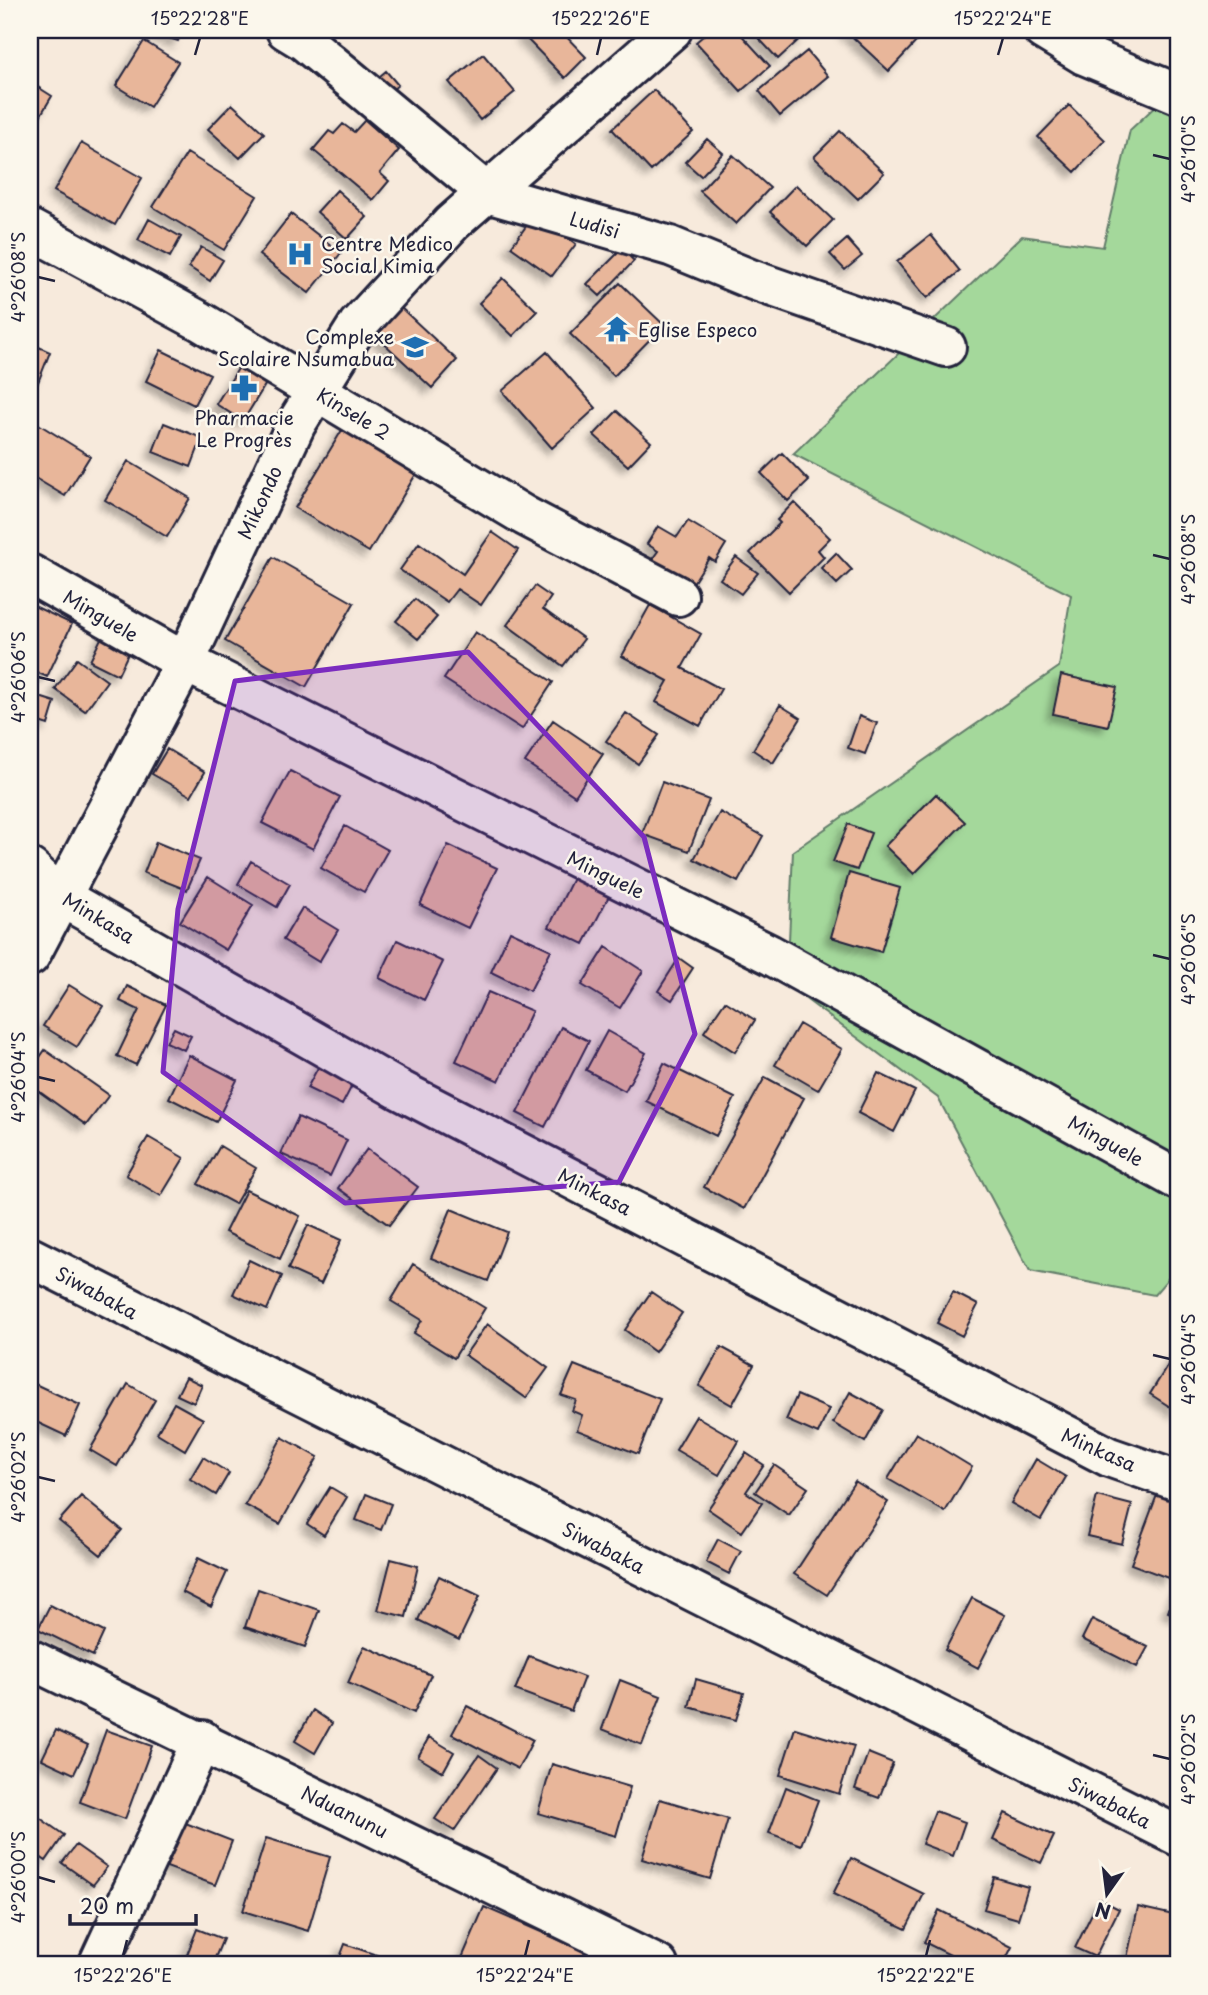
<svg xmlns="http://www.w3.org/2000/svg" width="1208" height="1995" font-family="'Playpen Sans',sans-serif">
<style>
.green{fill:#a4d89b;stroke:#637d6b;stroke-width:2}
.building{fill:#e8b69a;stroke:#22223b;stroke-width:2;filter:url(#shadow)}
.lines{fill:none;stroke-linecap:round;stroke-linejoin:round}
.minor-casing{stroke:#22223b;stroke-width:44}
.minor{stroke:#fbf7ec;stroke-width:38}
.marked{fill:#7b2cbf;fill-opacity:0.2;stroke:#7b2cbf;stroke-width:5;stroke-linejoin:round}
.ticks{fill:none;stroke:#22223b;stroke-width:2.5}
.labels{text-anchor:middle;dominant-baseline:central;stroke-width:5;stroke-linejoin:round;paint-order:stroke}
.street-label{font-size:19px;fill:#22223b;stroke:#fbf7ec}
.poi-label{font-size:19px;fill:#22223b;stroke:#fbf7ec;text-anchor:start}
.neatline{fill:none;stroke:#22223b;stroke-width:2.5}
.ticks-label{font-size:18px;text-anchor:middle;fill:#22223b}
</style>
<defs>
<filter id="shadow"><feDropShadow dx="-6" dy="6" stdDeviation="3.5" flood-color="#0004"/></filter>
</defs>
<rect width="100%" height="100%" fill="#f7eadc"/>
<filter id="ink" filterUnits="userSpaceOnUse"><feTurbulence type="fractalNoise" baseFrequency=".0143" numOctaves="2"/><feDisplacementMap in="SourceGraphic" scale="14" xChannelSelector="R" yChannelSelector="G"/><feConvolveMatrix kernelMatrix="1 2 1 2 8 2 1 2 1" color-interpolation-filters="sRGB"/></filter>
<g filter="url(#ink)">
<path class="green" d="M 1178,85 L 1178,1267 L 1154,1295 L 1030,1271 L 938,1098 L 787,985 L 793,851 L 1059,667 L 1071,595 L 793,454 L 1022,236 L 1103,247 L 1130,130 Z"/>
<path class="building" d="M 154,30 L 182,30 L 178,41 L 153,33 Z
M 529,30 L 560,30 L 586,57 L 565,78 L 523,35 Z
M 710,30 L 737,30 L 770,66 L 741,91 L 696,42 Z
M 751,30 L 799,30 L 804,35 L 778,59 Z
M 845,30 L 906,30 L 917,41 L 889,71 Z
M 144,41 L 178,62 L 150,107 L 116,86 Z
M 807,51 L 828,76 L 780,116 L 759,91 Z
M 483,54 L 515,92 L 480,120 L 449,82 Z
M 386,71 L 398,85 L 386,95 L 374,81 Z
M 30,82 L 52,96 L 30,133 Z
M 654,90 L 693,132 L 651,171 L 612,129 Z
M 232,104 L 264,133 L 240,158 L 208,129 Z
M 1069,105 L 1105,140 L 1075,172 L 1038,137 Z
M 365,120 L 399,150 L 380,173 L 389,181 L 373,200 L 313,150 L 329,131 L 334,134 L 343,124 L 354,132 Z
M 840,131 L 884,173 L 858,199 L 814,157 Z
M 707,139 L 723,153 L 701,176 L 685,162 Z
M 81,143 L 142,178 L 115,225 L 54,191 Z
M 187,153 L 257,196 L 224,250 L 153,207 Z
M 733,155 L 770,188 L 736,224 L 700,191 Z
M 796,185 L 833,220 L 807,246 L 770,212 Z
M 337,190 L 367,217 L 347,239 L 317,212 Z
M 291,214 L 341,253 L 309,293 L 259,255 Z
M 535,214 L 576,244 L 552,276 L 511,247 Z
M 149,219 L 181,237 L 170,257 L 138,240 Z
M 931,235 L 960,271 L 927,298 L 897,262 Z
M 847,239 L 862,256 L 845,270 L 830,254 Z
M 201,247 L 223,260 L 210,281 L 189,267 Z
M 622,249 L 634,261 L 600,296 L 587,284 Z
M 503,278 L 537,311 L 513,336 L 479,303 Z
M 620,283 L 664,325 L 614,376 L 570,334 Z
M 399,306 L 457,360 L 432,388 L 374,334 Z
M 30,343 L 50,352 L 33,395 L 30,394 Z
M 161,350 L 210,374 L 194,405 L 146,381 Z
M 547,352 L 596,408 L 552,448 L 502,391 Z
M 246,356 L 273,372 L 243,421 L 216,404 Z
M 617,411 L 651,442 L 628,466 L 594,435 Z
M 32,420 L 90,456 L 65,496 L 30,475 Z
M 164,423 L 202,438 L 191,467 L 153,452 Z
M 345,425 L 419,469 L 369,552 L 295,508 Z
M 782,453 L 809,481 L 788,501 L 761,473 Z
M 128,461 L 190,498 L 167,537 L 105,500 Z
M 794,502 L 830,538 L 818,550 L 824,557 L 789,592 L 750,553 L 780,523 L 777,520 Z
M 688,521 L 726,544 L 715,562 L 709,558 L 688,591 L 648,565 L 658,551 L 647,544 L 658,526 L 677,537 Z
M 492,532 L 518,550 L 481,605 L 457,589 L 447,602 L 400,570 L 419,543 L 463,574 Z
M 836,553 L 852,570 L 837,584 L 821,568 Z
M 273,557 L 354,603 L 306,687 L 225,641 Z
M 736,557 L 758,573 L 741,594 L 720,579 Z
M 535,586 L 551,597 L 543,609 L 584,639 L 563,666 L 507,625 Z
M 415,599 L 437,617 L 418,639 L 396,621 Z
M 30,604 L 72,624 L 47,677 L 30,669 Z
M 650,605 L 701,634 L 682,668 L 721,689 L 700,726 L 656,702 L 668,681 L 622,656 Z
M 106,628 L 134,641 L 118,675 L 90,661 Z
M 475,632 L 553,682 L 522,729 L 444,679 Z
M 77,659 L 107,681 L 85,711 L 55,689 Z
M 1061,675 L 1117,687 L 1108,726 L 1053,714 Z
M 30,694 L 55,702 L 48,725 L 30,719 Z
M 780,705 L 801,718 L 773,763 L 753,750 Z
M 626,713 L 659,735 L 638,764 L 606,741 Z
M 859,716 L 877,723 L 865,754 L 848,748 Z
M 553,720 L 603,754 L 575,796 L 525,762 Z
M 167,749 L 205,772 L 191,796 L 152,774 Z
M 290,771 L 340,797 L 313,849 L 262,823 Z
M 662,782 L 709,800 L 689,851 L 642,834 Z
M 936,794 L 965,822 L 914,874 L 885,846 Z
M 720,812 L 763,836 L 738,882 L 694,859 Z
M 848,824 L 871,833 L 857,870 L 833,862 Z
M 345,826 L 388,850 L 364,892 L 321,868 Z
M 156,842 L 200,860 L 187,890 L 144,873 Z
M 448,845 L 497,868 L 468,928 L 420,905 Z
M 251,861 L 290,884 L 277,907 L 238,884 Z
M 849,873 L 900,888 L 881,952 L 831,937 Z
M 574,876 L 610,894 L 584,944 L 549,927 Z
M 208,877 L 253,905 L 226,950 L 180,922 Z
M 302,908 L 338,930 L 319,962 L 283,940 Z
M 510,931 L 551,950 L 530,991 L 491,972 Z
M 397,940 L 443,962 L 424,1000 L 379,978 Z
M 606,947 L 643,971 L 620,1008 L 582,985 Z
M 679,958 L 693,968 L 672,1000 L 658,991 Z
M 69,985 L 103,1006 L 77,1047 L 43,1026 Z
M 127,986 L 166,1005 L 136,1065 L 117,1056 L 139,1010 L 120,1001 Z
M 488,992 L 532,1011 L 499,1081 L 456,1061 Z
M 725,1001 L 755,1020 L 735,1052 L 704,1032 Z
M 799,1024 L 842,1049 L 818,1090 L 775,1065 Z
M 561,1027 L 589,1041 L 545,1127 L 517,1113 Z
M 174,1028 L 191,1036 L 184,1050 L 166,1042 Z
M 607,1031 L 646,1053 L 625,1091 L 586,1070 Z
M 45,1050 L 109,1095 L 86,1125 L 30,1085 L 30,1071 Z
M 189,1055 L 237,1080 L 216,1122 L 169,1098 Z
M 323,1058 L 357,1076 L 342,1105 L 307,1088 Z
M 664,1063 L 735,1098 L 716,1136 L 646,1101 Z
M 878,1073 L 915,1091 L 894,1132 L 858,1113 Z
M 765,1077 L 804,1098 L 744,1209 L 704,1187 Z
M 298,1117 L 347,1140 L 330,1176 L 281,1154 Z
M 148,1137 L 184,1158 L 161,1196 L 126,1175 Z
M 220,1146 L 256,1168 L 235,1204 L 198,1184 Z
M 367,1149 L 418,1187 L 389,1225 L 338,1188 Z
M 246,1190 L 300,1216 L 280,1259 L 225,1232 Z
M 451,1209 L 507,1232 L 488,1281 L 431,1258 Z
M 308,1225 L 341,1240 L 321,1284 L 288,1269 Z
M 249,1260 L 282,1276 L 267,1310 L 233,1294 Z
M 413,1264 L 485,1308 L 454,1358 L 414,1333 L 422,1320 L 391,1301 Z
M 651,1292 L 682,1313 L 655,1352 L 625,1330 Z
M 953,1292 L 978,1305 L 962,1336 L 937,1323 Z
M 487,1324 L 548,1368 L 526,1398 L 465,1355 Z
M 721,1347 L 754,1365 L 732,1405 L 699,1386 Z
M 1176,1352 L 1178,1353 L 1178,1412 L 1150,1394 Z
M 574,1365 L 660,1399 L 638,1454 L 577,1430 L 582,1415 L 572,1411 L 576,1400 L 561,1395 Z
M 186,1377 L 202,1385 L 194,1403 L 177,1395 Z
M 35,1384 L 80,1405 L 66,1436 L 30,1419 L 30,1396 Z
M 128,1384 L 155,1400 L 117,1466 L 90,1450 Z
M 850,1392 L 883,1410 L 865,1442 L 833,1423 Z
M 797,1395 L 829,1409 L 818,1434 L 786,1420 Z
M 174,1403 L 203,1419 L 185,1450 L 157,1433 Z
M 696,1416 L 739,1441 L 719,1475 L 676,1450 Z
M 916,1433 L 972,1467 L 945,1512 L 888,1479 Z
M 282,1437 L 318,1457 L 280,1524 L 245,1505 Z
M 746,1453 L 764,1465 L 746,1492 L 762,1503 L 742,1532 L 708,1509 Z
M 203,1457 L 229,1473 L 216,1495 L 190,1479 Z
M 1036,1459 L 1066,1477 L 1041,1520 L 1011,1503 Z
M 774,1465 L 808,1488 L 789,1515 L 755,1492 Z
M 1163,1479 L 1178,1485 L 1178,1552 L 1168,1578 L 1131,1564 Z
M 855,1481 L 888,1502 L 827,1595 L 794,1574 Z
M 330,1487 L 347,1497 L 324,1535 L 307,1524 Z
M 366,1494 L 391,1504 L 381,1530 L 356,1520 Z
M 81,1496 L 122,1530 L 101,1555 L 59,1521 Z
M 1097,1496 L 1132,1505 L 1122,1544 L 1087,1536 Z
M 718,1539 L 741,1551 L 729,1574 L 706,1562 Z
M 198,1558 L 227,1572 L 211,1607 L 182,1592 Z
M 391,1559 L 418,1566 L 406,1617 L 378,1610 Z
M 439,1576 L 480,1596 L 459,1640 L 418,1620 Z
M 1178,1585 L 1178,1616 L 1168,1612 Z
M 258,1589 L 319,1610 L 305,1647 L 245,1627 Z
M 972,1598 L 1005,1615 L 978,1668 L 945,1650 Z
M 50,1605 L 104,1632 L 93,1656 L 38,1629 Z
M 1092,1619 L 1148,1647 L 1137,1667 L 1082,1639 Z
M 364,1646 L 431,1675 L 414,1713 L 348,1683 Z
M 529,1656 L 584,1677 L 571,1711 L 515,1690 Z
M 696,1679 L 744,1693 L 736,1720 L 689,1707 Z
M 620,1680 L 661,1696 L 642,1745 L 602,1729 Z
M 467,1706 L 533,1740 L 518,1769 L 452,1734 Z
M 313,1710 L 332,1723 L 315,1753 L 295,1741 Z
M 795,1728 L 854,1746 L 839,1794 L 780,1775 Z
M 56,1730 L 88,1745 L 74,1774 L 42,1759 Z
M 106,1730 L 152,1746 L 125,1819 L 80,1802 Z
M 429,1737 L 454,1752 L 443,1772 L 418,1757 Z
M 868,1753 L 893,1763 L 879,1798 L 855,1789 Z
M 479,1755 L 497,1768 L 454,1831 L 435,1819 Z
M 552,1764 L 630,1787 L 616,1836 L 538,1813 Z
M 786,1787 L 818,1800 L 801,1845 L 769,1833 Z
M 660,1799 L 728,1819 L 710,1879 L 642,1859 Z
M 30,1811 L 64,1835 L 46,1861 L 30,1850 Z
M 935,1811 L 965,1822 L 953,1856 L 922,1844 Z
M 1005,1813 L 1054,1836 L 1041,1863 L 993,1840 Z
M 170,1817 L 232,1841 L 215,1885 L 153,1862 Z
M 266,1838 L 330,1857 L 308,1931 L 243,1911 Z
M 76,1845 L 107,1867 L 93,1885 L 62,1863 Z
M 851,1858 L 924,1894 L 906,1929 L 833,1894 Z
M 994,1877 L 1028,1887 L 1018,1919 L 984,1909 Z
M 1099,1899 L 1119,1909 L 1095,1957 L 1075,1948 Z
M 484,1907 L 589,1953 L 583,1965 L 459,1965 Z
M 1138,1907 L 1178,1916 L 1178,1965 L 1158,1965 L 1127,1958 Z
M 939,1910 L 1012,1947 L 1003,1965 L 970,1965 L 924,1942 Z
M 197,1929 L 223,1939 L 212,1965 L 183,1965 Z
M 345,1944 L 402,1964 L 401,1965 L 337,1965 Z"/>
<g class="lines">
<g class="minor-casing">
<path id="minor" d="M 286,30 L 304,41 L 487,193 L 670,246 L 753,280 L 946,347
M 1043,30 L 1084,55 L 1178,94
M 30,229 L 200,321 L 525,516 L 678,596
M 30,574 L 185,662 L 769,954 L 1178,1180
M 30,868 L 61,897 L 398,1089 L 1109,1457 L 1178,1481
M 30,956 L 185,662 L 296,424 L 358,325 L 452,223 L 672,30
M 30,1257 L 1178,1836
M 30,1659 L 658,1965
M 98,1965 L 202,1740"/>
</g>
<use href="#minor" class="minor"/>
</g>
</g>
<path class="marked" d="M 468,652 L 644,837 L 695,1034 L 619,1182 L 345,1203 L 163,1072 L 178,909 L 235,681 Z"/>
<path class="ticks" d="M 195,55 L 200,38M 597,55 L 601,38M 998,55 L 1003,38M 1153,155 L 1170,159M 38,277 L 55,281M 1153,555 L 1170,559M 38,677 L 55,681M 1153,955 L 1170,959M 38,1077 L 55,1081M 1153,1355 L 1170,1359M 38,1477 L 55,1481M 1153,1755 L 1170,1759M 38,1877 L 55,1882M 123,1956 L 127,1940M 525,1956 L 529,1940M 926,1956 L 930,1940"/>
<defs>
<g id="hospital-bare" transform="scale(2.1)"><path d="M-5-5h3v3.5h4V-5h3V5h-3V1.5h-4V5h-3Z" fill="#1f6fb2" stroke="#fbf7ec" stroke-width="2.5" paint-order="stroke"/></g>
<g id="temple-bare" transform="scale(2.1)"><path d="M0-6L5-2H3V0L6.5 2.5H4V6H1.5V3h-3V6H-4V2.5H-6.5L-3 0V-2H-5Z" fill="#1f6fb2" stroke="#fbf7ec" stroke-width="2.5" paint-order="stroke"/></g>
<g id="school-bare" transform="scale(2.1)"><path d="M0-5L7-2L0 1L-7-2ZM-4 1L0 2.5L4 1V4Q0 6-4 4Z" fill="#1f6fb2" stroke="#fbf7ec" stroke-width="2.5" paint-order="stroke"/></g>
<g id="pharmacy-bare" transform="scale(2.1)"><path d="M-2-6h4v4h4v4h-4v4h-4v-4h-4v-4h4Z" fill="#1f6fb2" stroke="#fbf7ec" stroke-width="2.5" paint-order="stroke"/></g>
</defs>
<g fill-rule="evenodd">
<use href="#hospital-bare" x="300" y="254"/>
<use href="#temple-bare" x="617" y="329"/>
<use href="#school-bare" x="415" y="347"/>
<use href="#pharmacy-bare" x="244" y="388"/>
</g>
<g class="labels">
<g class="street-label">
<text transform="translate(595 224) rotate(16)">Ludisi</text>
<text transform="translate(354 413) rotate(31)">Kinsele 2</text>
<text transform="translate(259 502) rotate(-65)">Mikondo</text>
<text transform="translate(101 615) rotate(30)">Minguele</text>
<text transform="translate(606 874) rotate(26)">Minguele</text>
<text transform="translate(99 917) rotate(31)">Minkasa</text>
<text transform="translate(1106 1140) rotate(29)">Minguele</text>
<text transform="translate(595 1191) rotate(27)">Minkasa</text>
<text transform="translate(97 1292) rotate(28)">Siwabaka</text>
<text transform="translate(1099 1449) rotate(24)">Minkasa</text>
<text transform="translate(604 1547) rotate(27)">Siwabaka</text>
<text transform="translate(1110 1802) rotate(27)">Siwabaka</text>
<text transform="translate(345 1811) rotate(26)">Nduanunu</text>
</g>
<g class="poi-label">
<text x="321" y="243">Centre Medico<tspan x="321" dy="22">Social Kimia</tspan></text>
<text x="638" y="329">Eglise Especo</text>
<text x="394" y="336" text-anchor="end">Complexe<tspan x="394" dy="22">Scolaire Nsumabua</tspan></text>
<text x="244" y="417" text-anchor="middle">Pharmacie<tspan x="244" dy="22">Le Progrès</tspan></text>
</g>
</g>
<rect width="1208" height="1995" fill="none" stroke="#fbf7ec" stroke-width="77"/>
<g transform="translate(1107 1894) rotate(194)" stroke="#fbf7ec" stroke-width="5" paint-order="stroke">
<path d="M0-5L12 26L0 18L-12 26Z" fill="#22223b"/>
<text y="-10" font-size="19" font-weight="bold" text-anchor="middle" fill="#22223b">N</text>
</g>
<path d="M70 1914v10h126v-10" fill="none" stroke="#22223b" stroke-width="3.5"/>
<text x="80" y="1914" font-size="21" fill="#22223b" stroke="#fbf7ec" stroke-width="5" paint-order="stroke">20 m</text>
<rect x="38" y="38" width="1132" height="1918" class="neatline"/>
<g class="ticks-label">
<text x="200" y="25">15°22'28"E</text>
<text x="601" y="25">15°22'26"E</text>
<text x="1003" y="25">15°22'24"E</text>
<text transform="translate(1189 159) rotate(-90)" y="6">4°26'10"S</text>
<text transform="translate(19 277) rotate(-90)" y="6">4°26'08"S</text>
<text transform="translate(1189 559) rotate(-90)" y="6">4°26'08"S</text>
<text transform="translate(19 677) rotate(-90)" y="6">4°26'06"S</text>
<text transform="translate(1189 959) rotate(-90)" y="6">4°26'06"S</text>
<text transform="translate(19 1077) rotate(-90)" y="6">4°26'04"S</text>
<text transform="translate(1189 1359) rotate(-90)" y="6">4°26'04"S</text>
<text transform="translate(19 1477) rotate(-90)" y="6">4°26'02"S</text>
<text transform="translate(1189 1759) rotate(-90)" y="6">4°26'02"S</text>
<text transform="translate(19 1877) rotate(-90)" y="6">4°26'00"S</text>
<text x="123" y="1982">15°22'26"E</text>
<text x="525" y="1982">15°22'24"E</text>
<text x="926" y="1982">15°22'22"E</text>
</g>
</svg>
